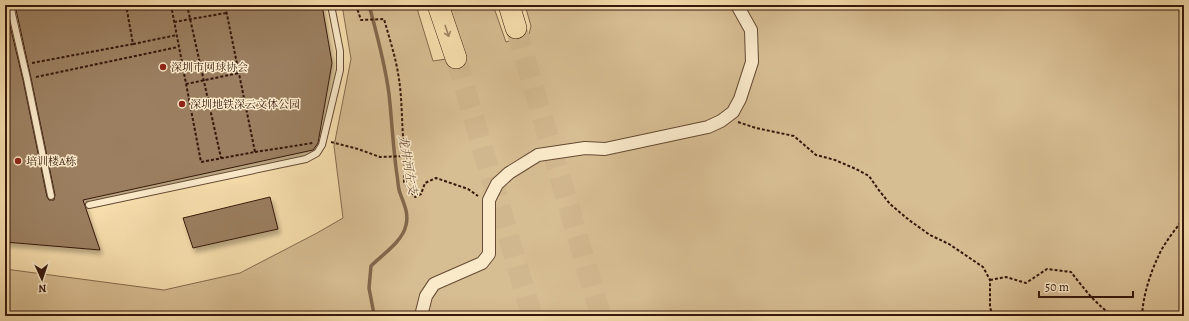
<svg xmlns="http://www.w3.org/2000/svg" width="1189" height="321" font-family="Alegreya,'Noto Serif SC',serif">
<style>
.green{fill:#d7bd92;stroke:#866a4e}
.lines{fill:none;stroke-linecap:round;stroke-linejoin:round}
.stream{stroke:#83674c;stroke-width:3.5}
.building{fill:#9b7f60;stroke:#36180b;filter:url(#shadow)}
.trunk-tunnel{stroke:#d1b78d;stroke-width:21;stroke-dasharray:21 10;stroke-linecap:butt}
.service-casing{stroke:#664a34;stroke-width:8}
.minor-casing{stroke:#664a34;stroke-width:14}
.trunk-casing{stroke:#36180b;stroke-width:22}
.path{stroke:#36180b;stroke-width:2;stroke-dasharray:3 2;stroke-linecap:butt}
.service{stroke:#faeaca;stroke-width:6}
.minor{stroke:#faeaca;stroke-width:12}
.trunk{stroke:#f8dfae;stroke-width:21}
.oneway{stroke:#a18565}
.poi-dot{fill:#8f2418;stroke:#faeaca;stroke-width:1.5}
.labels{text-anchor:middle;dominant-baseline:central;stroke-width:3;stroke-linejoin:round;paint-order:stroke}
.poi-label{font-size:11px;fill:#36180b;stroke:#faeaca;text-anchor:start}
.water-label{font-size:12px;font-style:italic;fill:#694c36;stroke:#faeaca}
</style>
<defs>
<filter id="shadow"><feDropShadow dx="2.5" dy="4.5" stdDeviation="2" flood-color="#0004"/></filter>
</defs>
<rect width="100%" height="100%" fill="#f8dfae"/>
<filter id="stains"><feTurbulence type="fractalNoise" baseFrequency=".005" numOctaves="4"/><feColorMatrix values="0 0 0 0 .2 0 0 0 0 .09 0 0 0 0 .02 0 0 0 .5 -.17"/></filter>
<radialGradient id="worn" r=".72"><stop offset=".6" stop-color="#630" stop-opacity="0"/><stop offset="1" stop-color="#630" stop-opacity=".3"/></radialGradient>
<path class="green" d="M 342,5 L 416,5 L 433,61 L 460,57 L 444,5 L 493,5 L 506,42 L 529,34 L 531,26 L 525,5 L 1184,5 L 1184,316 L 5,316 L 5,269 L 164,290 L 240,273 L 317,233 L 343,218 L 334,146 L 351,59 Z"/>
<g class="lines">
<path class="stream" d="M 369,5 C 377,35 385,63 389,94 C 392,121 393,148 397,175 C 398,181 398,188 400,193 C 404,204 409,214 406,225 C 403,241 382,255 371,266 L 369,288 L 373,309 L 374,316"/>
</g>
<path class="building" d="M 5,5 L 23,80 L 47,197 L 49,200 L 54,200 L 55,195 L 31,78 L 15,5 L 322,5 L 332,63 L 318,143 L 313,150 L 83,200 L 100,250 L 5,242 Z
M 270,197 L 278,229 L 193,248 L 183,218 Z"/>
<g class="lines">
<path class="trunk-tunnel" d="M 516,28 L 601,316
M 456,58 L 532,316"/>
<g class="service-casing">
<path id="service" d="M 10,5 L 27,79 L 51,196
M 89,205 L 306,159 L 317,153 L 322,145 L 340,70 L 340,51 L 331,5"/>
</g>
<g class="minor-casing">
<path id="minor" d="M 421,316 L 426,296 L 434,284 L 482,263 L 489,254 L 489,200 L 497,184 L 509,173 L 538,155 L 585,148 L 605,149 L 708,127 L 721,121 L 733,112 L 740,99 L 752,62 L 751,30 L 737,5"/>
</g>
<g class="trunk-casing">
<path id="trunk" d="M 438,5 L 456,58
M 509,5 L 516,28"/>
</g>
<path class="path" d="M 171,5 L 201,162 L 255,152 L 225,5
M 187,5 L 221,158
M 356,5 L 361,20 L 384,19 C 389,37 395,55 398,73 C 403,100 401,128 405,156
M 174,22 L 226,13
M 133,44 L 177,35
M 32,63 L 133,44 L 126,5
M 36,77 L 178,47
M 186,84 L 239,73
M 738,122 L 756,128 L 794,136 L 816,155 L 835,160 L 856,169 L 869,176 L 878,189 L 890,204 L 909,220 L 930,235 L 949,244 L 983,267 L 990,280 L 990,306 L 992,316
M 331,142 L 358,149 L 380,157 L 405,156 L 404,182 L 415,197 L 421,194 L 425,183 L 436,178 L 468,189 L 478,196
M 255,152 L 313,143
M 990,280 L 1006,277 L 1026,283 L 1047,269 L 1071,272 C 1082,286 1099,309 1115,316
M 1138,316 L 1142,315
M 1142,316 C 1143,296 1150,274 1158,257 C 1164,243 1175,230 1184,218"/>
<use href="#service" class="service"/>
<use href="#minor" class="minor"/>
<use href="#trunk" class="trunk"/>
</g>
<defs><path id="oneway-shaft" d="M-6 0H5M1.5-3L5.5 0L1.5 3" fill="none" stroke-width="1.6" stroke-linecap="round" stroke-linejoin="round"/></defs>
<use class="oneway" href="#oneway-shaft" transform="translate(447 31) rotate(72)"/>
<g class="poi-dot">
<circle cx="163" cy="67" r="4"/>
<circle cx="182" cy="104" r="4"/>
<circle cx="18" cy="161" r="4"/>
</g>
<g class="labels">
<g class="poi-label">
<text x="171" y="67">深圳市网球协会</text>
<text x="190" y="104">深圳地铁深云文体公园</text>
<text x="26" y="161">培训楼A栋</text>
</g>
<g class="water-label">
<text transform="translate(408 165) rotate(80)">龙井河左支</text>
</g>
</g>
<rect width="1189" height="321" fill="none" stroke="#f8dfae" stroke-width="20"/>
<rect x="6" y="6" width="1177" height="309" fill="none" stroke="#36180b" stroke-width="2"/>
<rect x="10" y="10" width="1169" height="301" fill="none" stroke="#36180b"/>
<g transform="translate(42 279) rotate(177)" stroke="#faeaca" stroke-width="3" paint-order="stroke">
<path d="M0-3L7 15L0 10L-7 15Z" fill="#36180b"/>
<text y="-6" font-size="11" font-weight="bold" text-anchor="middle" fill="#36180b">N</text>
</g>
<path d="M1039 291v6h94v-6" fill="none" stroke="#36180b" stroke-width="2"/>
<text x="1045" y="291" font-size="12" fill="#36180b" stroke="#faeaca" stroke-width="3" paint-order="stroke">50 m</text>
<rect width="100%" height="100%" filter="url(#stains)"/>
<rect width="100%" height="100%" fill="url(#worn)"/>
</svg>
